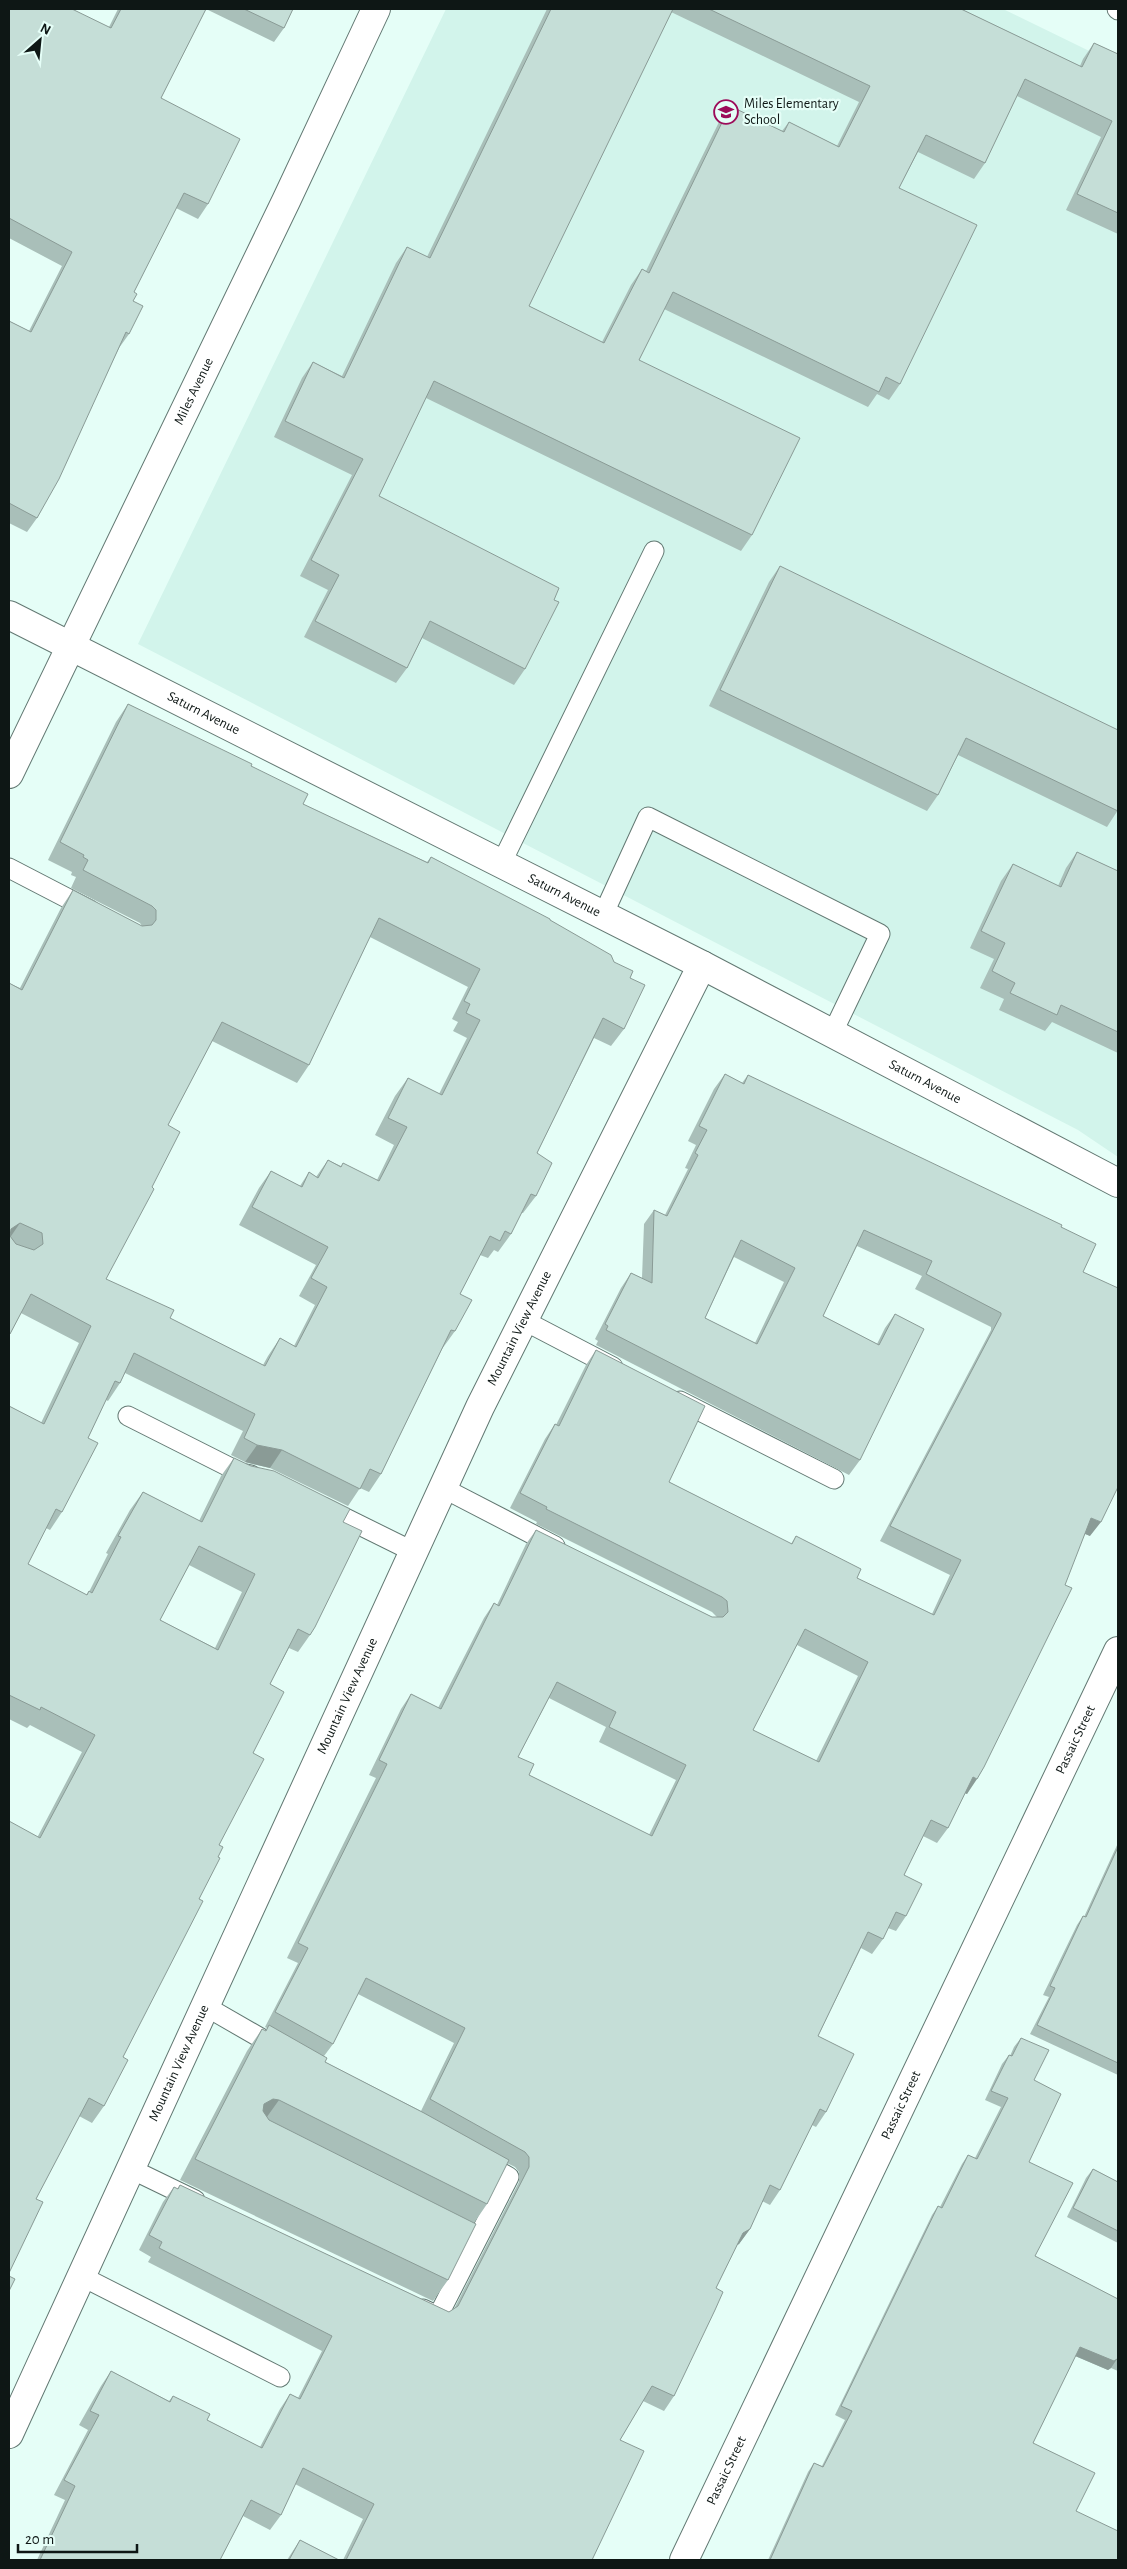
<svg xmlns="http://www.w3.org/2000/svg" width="1127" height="2569" font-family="'Alegreya Sans',sans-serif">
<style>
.built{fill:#d2f4eb}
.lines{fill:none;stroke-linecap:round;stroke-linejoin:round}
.service-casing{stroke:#627872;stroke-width:21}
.minor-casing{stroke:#627872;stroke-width:30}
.tertiary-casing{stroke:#627872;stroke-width:30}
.secondary-casing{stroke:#627872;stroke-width:30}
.service{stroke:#fff;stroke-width:19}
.minor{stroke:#fff;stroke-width:28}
.tertiary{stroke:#fff;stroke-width:28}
.secondary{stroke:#fff;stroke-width:28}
.wall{fill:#a9bfb9;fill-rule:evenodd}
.shaded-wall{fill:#8a9b96}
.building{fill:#c5ded7;stroke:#8a9b96;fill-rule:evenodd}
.labels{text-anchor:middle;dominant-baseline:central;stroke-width:4.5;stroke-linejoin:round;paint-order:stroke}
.poi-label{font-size:14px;fill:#0e1715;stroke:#e5fef7;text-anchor:start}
.street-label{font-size:14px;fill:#0e1715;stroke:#e5fef7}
</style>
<rect width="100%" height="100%" fill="#e5fef7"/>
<path class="built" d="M 446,9 L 1003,9 L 1118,65 L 1118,1157 L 1078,1130 L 138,644 Z"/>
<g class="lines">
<g class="service-casing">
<path id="service" d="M 1117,9 L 1118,10
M 501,864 L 654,551
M 9,868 L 90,910
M 603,915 L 648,817 L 880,934 L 832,1034
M 523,1320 L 613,1367
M 680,1401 L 834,1479
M 128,1416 L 241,1473 L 251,1475
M 443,1488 L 555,1546
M 323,1507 L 414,1552
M 205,2006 L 278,2048
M 131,2169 L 195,2200
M 81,2276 L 280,2377
M 423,2309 L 438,2316 L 509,2177 L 481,2161"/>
</g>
<g class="minor-casing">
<g id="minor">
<path id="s1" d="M 9,2434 L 480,1407 L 702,965"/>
<path id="s2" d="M 684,2560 L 1118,1651"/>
</g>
</g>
<g class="tertiary-casing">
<g id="tertiary">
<path id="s3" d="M 9,615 L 702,965 L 1118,1183"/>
</g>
</g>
<g class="secondary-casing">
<g id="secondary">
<path id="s4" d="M 9,774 L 286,201 L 376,9"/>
</g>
</g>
<use href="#service" class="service"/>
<use href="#minor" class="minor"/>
<use href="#tertiary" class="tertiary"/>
<use href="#secondary" class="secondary"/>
</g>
<path class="wall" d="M 9,9 L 109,27 L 118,9 L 293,9 L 284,28 L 274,42 L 206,9 L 161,98 L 208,204 L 198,219 L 176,208 L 134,292 L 133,301 L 129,334 L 119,348 L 37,518 L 27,532 L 9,523 L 9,321 L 29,331 L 62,266 L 9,238 Z
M 547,9 L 961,9 L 1080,66 L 1083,59 L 1094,43 L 1118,54 L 1118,234 L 1066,210 L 1101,137 L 1017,96 L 985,163 L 974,179 L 918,152 L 899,188 L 900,384 L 889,400 L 877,394 L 868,407 L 664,309 L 639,360 L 752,535 L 741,551 L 426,398 L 379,496 L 554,600 L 525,669 L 514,685 L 422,638 L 407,668 L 396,683 L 304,637 L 328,590 L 300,576 L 352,475 L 274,437 L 302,378 L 313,362 L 342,376 L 396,263 L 407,247 L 427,257 ZM 671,12 L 859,102 L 837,146 L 789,122 L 782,131 L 730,106 L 719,122 L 646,271 L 642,269 L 631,285 L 602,342 L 529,306 Z
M 780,566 L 1118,810 L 1107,827 L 958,755 L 938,795 L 927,811 L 709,706 L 769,582 Z
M 128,704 L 251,766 L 303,804 L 427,862 L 431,857 L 550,920 L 614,962 L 630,978 L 624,1029 L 611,1046 L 594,1038 L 537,1153 L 536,1196 L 523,1213 L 521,1213 L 511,1234 L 498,1252 L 494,1250 L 488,1258 L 480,1255 L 460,1294 L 455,1331 L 442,1349 L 381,1474 L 369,1492 L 360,1488 L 348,1506 L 270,1468 L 245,1462 L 231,1455 L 243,1431 L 125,1373 L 120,1383 L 108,1401 L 106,1400 L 88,1438 L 62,1512 L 50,1530 L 46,1528 L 28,1564 L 86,1595 L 89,1591 L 89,1592 L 108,1554 L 106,1553 L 130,1510 L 143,1492 L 199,1521 L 221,1476 L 234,1458 L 343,1522 L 310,1635 L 298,1652 L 289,1648 L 270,1684 L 253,1753 L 219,1845 L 218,1857 L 199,1899 L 123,2057 L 104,2106 L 92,2123 L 79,2116 L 36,2199 L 9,2273 L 38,1836 L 82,1752 L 30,1725 L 27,1728 L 9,1719 L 9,1406 L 41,1423 L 79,1343 L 21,1313 L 9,1336 L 9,983 L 20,988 L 61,908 L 73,890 L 142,926 L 140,923 L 71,888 L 76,877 L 71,875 L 72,872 L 48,860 L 116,722 ZM 370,937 L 468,987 L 452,1019 L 458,1022 L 453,1031 L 467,1038 L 439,1094 L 408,1078 L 395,1096 L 375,1135 L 394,1145 L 377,1180 L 341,1166 L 328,1160 L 316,1177 L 309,1172 L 300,1186 L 271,1171 L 259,1188 L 239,1225 L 316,1265 L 299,1296 L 315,1305 L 294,1346 L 280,1338 L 268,1356 L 263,1365 L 170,1318 L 106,1279 L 168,1125 L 212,1041 L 297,1083 L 309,1065 ZM 189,1565 L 242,1592 L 215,1648 L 160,1620 Z
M 1077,852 L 1118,871 L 1118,1053 L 1052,1022 L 1045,1031 L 999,1010 L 1004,999 L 980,988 L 994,959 L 970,948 L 1001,881 L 1013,864 L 1058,886 L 1066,868 Z
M 725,1074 L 742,1083 L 748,1075 L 1061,1227 L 1083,1272 L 1090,1536 L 1085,1534 L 967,1794 L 965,1793 L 948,1828 L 937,1843 L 923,1836 L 904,1875 L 906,1916 L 896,1931 L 888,1928 L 883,1939 L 872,1954 L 861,1948 L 818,2036 L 826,2112 L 816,2127 L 812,2125 L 780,2190 L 770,2205 L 762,2201 L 750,2229 L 739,2244 L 737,2245 L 716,2288 L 674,2396 L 664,2411 L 643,2401 L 620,2440 L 592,2560 L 343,2560 L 363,2519 L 295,2484 L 281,2515 L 270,2530 L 243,2516 L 220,2560 L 37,2560 L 65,2500 L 54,2495 L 88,2430 L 79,2425 L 101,2386 L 111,2371 L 169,2401 L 173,2396 L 207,2420 L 260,2447 L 280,2409 L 290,2394 L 298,2398 L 322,2351 L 148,2262 L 151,2257 L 139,2250 L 163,2202 L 174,2187 L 177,2189 L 180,2185 L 449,2312 L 454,2309 L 519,2182 L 519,2172 L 515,2167 L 507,2163 L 487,2204 L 474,2223 L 448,2280 L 433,2301 L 180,2180 L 247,2051 L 262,2029 L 265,2031 L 267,2028 L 265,2027 L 298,1963 L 287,1958 L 376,1778 L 369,1775 L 401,1709 L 411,1694 L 438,1708 L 484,1618 L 494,1603 L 497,1605 L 526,1544 L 536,1530 L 712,1617 L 717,1617 L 712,1612 L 536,1524 L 537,1522 L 510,1508 L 545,1439 L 555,1424 L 556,1425 L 586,1365 L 596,1350 L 669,1482 L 791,1544 L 796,1536 L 857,1578 L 932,1614 L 950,1575 L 880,1541 L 991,1330 L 991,1327 L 915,1289 L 922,1276 L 857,1246 L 823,1316 L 877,1344 L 885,1328 L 895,1314 L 860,1460 L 849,1475 L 596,1345 L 598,1341 L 595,1339 L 621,1288 L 631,1273 L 642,1278 L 644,1224 L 654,1210 L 665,1215 L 688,1169 L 685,1168 L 696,1145 L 688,1141 L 714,1089 ZM 734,1257 L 784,1282 L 755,1343 L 705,1318 ZM 797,1645 L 858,1676 L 816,1761 L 753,1730 ZM 549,1698 L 606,1727 L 599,1742 L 676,1780 L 649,1835 L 529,1775 L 518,1757 ZM 358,1994 L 454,2043 L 421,2111 L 325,2062 L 324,2056 L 333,2044 Z
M 1118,1843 L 1118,2075 L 1030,2034 L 1049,1997 L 1043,1995 L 1077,1925 L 1083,1916 L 1084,1917 Z
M 1021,2038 L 1034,2080 L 1029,2162 L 1035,2256 L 1118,2299 L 1118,2371 L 1111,2368 L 1108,2370 L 1075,2356 L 1033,2443 L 1076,2511 L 1118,2560 L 768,2560 L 808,2472 L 814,2463 L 822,2466 L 845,2420 L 835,2415 L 932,2215 L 938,2206 L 940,2207 L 962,2164 L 968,2155 L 975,2158 L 1001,2107 L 985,2100 L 1002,2064 L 1009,2055 L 1010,2056 L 1014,2047 Z
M 1093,2169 L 1118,2182 L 1118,2243 L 1067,2217 L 1086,2178 Z
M 300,2540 L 339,2560 L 287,2560 Z"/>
<path class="shaded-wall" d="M 20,1223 L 9,1239 L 11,1229 Z
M 257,1445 L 282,1450 L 270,1468 L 245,1462 Z
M 1091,1518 L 1101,1522 L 1090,1536 L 1081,1532 Z
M 973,1777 L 977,1779 L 967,1794 L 962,1792 Z
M 273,2099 L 279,2100 L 264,2121 L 249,2126 L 264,2104 Z
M 750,2229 L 739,2244 L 732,2248 L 743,2233 Z
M 1080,2347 L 1117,2359 L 1111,2368 L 1108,2370 L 1073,2355 Z"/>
<path class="building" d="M 9,9 L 72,9 L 111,28 L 121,9 L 206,9 L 161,98 L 240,139 L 208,204 L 184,193 L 134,292 L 137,294 L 133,301 L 143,306 L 129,334 L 126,332 L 59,479 L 37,518 L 9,503 L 9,321 L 31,332 L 72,252 L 9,218 Z
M 244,9 L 293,9 L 284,28 Z
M 551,9 L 673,9 L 529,306 L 604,343 L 642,269 L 649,273 L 730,106 L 784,132 L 789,122 L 839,147 L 870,86 L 709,9 L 961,9 L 1082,67 L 1094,43 L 1118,54 L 1118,213 L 1077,194 L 1112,121 L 1025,79 L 985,163 L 926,135 L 899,188 L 977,225 L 900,384 L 886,377 L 879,392 L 673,292 L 639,360 L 800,438 L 752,535 L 434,381 L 379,496 L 559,588 L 554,600 L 559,602 L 525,669 L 430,621 L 407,668 L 315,621 L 339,575 L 311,560 L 363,459 L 285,421 L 313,362 L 344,378 L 407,247 L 430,258 Z
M 780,566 L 1118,730 L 1118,811 L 966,738 L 938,795 L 720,690 Z
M 128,704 L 252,764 L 251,766 L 308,794 L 303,804 L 428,863 L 431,857 L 550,919 L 550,920 L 611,955 L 614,962 L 633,971 L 630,978 L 645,985 L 624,1029 L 603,1018 L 537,1153 L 552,1163 L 536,1196 L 531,1194 L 511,1234 L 505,1231 L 500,1241 L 490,1236 L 460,1294 L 472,1300 L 455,1331 L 451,1330 L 381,1474 L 370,1469 L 360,1489 L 282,1450 L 257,1445 L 244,1438 L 255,1414 L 134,1353 L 120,1383 L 115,1381 L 88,1438 L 98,1443 L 62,1512 L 56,1509 L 28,1564 L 87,1595 L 89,1591 L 92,1593 L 121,1537 L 118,1536 L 143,1492 L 202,1522 L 234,1458 L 251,1466 L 274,1471 L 350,1509 L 343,1522 L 362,1531 L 315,1627 L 310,1635 L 298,1629 L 270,1684 L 284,1692 L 253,1753 L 264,1759 L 219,1845 L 223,1847 L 218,1857 L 220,1858 L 199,1899 L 203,1901 L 123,2057 L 128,2060 L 104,2106 L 89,2098 L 36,2199 L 43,2202 L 9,2273 L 9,1821 L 40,1838 L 95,1735 L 41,1707 L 40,1710 L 9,1695 L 9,1406 L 44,1424 L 91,1326 L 31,1294 L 10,1334 L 9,1334 L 9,983 L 22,990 L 73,890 L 142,926 L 152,925 L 156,920 L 156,910 L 152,906 L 83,870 L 88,860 L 83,857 L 84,855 L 60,842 ZM 379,918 L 480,969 L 464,1001 L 470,1004 L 466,1013 L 480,1020 L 442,1095 L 408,1078 L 388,1118 L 407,1127 L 379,1181 L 343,1163 L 341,1167 L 328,1160 L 318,1178 L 309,1172 L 302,1187 L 271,1171 L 252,1207 L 328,1247 L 311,1278 L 327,1287 L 296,1347 L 280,1338 L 265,1366 L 170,1318 L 174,1310 L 106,1279 L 154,1189 L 152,1187 L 180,1132 L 168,1125 L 222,1022 L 309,1065 ZM 20,1223 L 42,1233 L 43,1244 L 34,1250 L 16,1244 L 10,1236 L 11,1229 ZM 199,1546 L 255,1574 L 218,1650 L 160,1620 Z
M 1077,852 L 1118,871 L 1118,1032 L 1061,1005 L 1057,1015 L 1010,993 L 1015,983 L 992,971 L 1005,943 L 981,931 L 1013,864 L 1061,887 Z
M 725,1074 L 744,1084 L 748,1075 L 1062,1225 L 1061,1227 L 1096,1244 L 1083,1272 L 1118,1288 L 1118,1487 L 1101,1522 L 1091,1518 L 1065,1585 L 1072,1588 L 984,1767 L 977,1779 L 973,1777 L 948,1828 L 931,1820 L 904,1875 L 922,1884 L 906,1916 L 896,1912 L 883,1939 L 868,1932 L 818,2036 L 854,2054 L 826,2112 L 820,2109 L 780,2190 L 770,2185 L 750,2229 L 743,2233 L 716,2288 L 723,2292 L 715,2310 L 674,2396 L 652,2386 L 620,2440 L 644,2451 L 592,2560 L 346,2560 L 374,2504 L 303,2468 L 281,2515 L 251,2500 L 220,2560 L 40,2560 L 75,2486 L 64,2480 L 99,2415 L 90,2411 L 111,2371 L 170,2402 L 173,2396 L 210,2414 L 207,2420 L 262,2448 L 290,2394 L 300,2399 L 332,2336 L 159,2248 L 162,2242 L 149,2235 L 174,2187 L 178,2189 L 180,2185 L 449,2312 L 458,2306 L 529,2167 L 529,2157 L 525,2152 L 430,2099 L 465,2028 L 366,1978 L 333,2044 L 275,2012 L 308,1948 L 298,1943 L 387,1764 L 379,1760 L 411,1694 L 441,1709 L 494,1603 L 499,1606 L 536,1530 L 712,1617 L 723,1617 L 728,1612 L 727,1601 L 722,1597 L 546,1509 L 547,1507 L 520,1493 L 555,1424 L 559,1426 L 596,1350 L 705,1406 L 669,1482 L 792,1544 L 796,1536 L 861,1569 L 857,1578 L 934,1615 L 961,1560 L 890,1526 L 1001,1315 L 1001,1313 L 926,1274 L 932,1261 L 864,1230 L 823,1316 L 879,1345 L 895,1314 L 924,1329 L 860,1460 L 606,1330 L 608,1326 L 605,1324 L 631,1273 L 652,1283 L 654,1210 L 667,1216 L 698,1155 L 695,1153 L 707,1130 L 699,1126 ZM 741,1240 L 795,1268 L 757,1344 L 705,1318 ZM 805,1629 L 868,1662 L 819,1762 L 753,1730 ZM 557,1682 L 616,1712 L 609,1727 L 686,1765 L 652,1836 L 529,1775 L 534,1764 L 518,1757 Z
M 1118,1847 L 1118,2063 L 1037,2025 L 1055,1988 L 1050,1986 L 1083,1916 L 1086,1917 Z
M 269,2025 L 327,2058 L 325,2062 L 424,2113 L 509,2160 L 487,2204 L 279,2100 L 273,2099 L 264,2104 L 263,2111 L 269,2120 L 476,2224 L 448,2280 L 195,2159 L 262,2029 L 266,2031 Z
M 1021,2038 L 1049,2050 L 1034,2080 L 1061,2094 L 1029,2162 L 1073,2183 L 1035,2256 L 1118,2299 L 1118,2359 L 1117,2359 L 1114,2361 L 1080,2347 L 1033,2443 L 1095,2473 L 1076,2511 L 1118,2531 L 1118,2560 L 770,2560 L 814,2463 L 823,2467 L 852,2411 L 841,2406 L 938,2206 L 942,2208 L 968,2155 L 977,2159 L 1008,2098 L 991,2091 L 1009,2055 L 1012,2056 Z
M 1093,2169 L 1118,2182 L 1118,2231 L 1073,2208 Z
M 9,2276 L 15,2279 L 9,2291 Z
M 300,2540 L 339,2560 L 289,2560 Z"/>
<defs>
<g id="school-ring" transform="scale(1.25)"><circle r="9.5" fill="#e5fef7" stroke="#9c0b59" stroke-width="1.5"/><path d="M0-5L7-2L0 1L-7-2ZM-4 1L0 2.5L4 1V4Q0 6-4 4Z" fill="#9c0b59"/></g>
</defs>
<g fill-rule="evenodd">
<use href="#school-ring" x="726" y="112"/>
</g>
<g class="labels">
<g class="poi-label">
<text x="744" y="104">Miles Elementary<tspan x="744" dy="16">School</tspan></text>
</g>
<g class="street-label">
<text stroke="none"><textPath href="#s4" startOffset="425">Miles Avenue</textPath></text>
<text stroke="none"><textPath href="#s3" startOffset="218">Saturn Avenue</textPath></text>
<text stroke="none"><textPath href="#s3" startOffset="622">Saturn Avenue</textPath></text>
<text stroke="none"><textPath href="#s3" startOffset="1028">Saturn Avenue</textPath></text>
<text stroke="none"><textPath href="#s1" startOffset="1218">Mountain View Avenue</textPath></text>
<text stroke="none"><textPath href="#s1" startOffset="812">Mountain View Avenue</textPath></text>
<text stroke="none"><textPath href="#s2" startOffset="909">Passaic Street</textPath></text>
<text stroke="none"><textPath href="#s1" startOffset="408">Mountain View Avenue</textPath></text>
<text stroke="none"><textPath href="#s2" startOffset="504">Passaic Street</textPath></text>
<text stroke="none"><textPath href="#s2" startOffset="99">Passaic Street</textPath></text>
</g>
</g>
<rect width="1127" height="2569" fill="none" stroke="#0e1715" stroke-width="20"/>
<g transform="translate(40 40) rotate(27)" stroke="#e5fef7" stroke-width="4" paint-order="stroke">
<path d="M0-4L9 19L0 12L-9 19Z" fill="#0e1715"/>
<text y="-8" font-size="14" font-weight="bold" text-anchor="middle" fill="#0e1715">N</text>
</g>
<path d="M18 2544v8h119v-8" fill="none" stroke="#0e1715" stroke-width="2.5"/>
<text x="25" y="2544" font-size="15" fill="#0e1715" stroke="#e5fef7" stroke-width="4" paint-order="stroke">20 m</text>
</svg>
